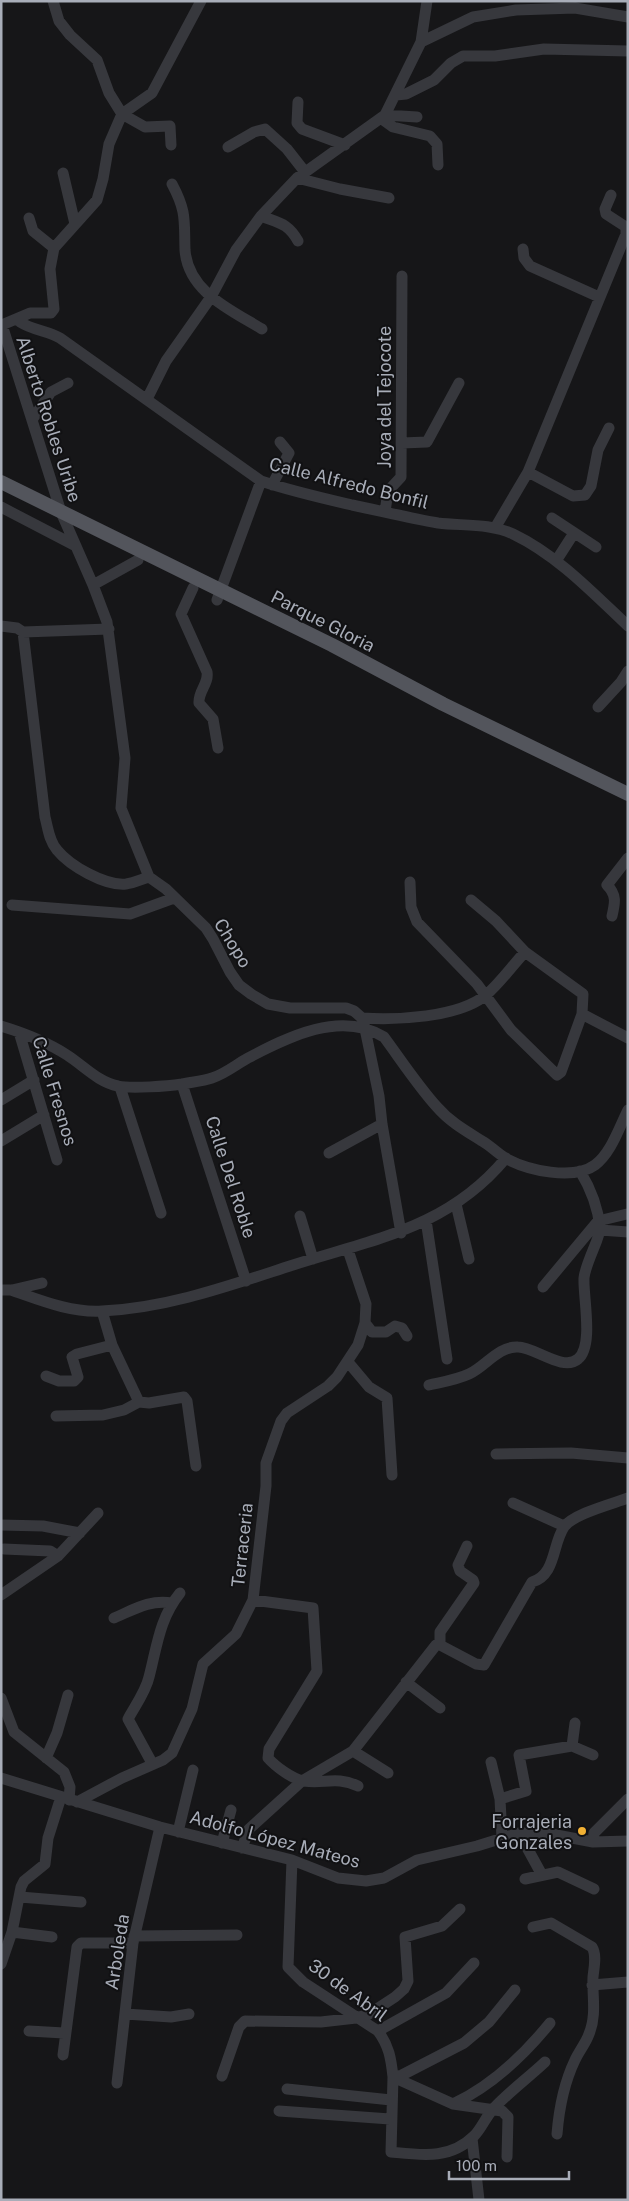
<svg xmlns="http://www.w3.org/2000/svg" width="629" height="2201" font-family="'Public Sans',sans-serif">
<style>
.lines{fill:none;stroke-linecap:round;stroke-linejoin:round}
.minor{stroke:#37383d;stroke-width:11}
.major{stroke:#53555c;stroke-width:14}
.poi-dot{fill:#f2b134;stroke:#111113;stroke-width:2}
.labels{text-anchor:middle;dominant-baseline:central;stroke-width:4;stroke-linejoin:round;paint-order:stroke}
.street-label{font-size:18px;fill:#a8adb8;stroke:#111113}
.poi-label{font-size:18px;fill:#a8adb8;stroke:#111113;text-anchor:end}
</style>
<rect width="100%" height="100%" fill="#161618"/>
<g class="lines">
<path class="minor" d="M 53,1 L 59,21 L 70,35 L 97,60 L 109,93 L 122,114 L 145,127 L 170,126 L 171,145
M 201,1 L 152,93 L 122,114 L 109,144 L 103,179 L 97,200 L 54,248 L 50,269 L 54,309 L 51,313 L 30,313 L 2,325 L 61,512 L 93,585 L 107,622 L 125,758 L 121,808 L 149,877 L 166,889 L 206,928 L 213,939 L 230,972 L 239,985 L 251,994 L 268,1004 L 290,1008 L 346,1008 L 354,1011 L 362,1018 C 396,1020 458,1018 486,995 C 500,983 512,966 525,952
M 421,42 L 473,17 L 516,10 L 575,8 L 628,17
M 396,95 L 406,94 L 434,80 L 451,63 L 463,56 L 495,56 L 544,49 L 628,51
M 298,102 L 297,123 L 302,129 L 345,145
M 385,115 L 417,117
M 382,119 L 393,127 L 430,136 L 437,144 L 438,165
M 228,147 L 254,132 L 265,129 L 287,149 L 305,172
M 63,173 L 75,224
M 297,178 L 340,189 L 389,198
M 172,184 C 187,212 184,221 185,250 C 188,292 231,310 262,329
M 261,216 C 279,223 288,223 298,241
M 29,218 L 33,231 L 54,248
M 523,249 L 524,258 L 530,266 L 599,297
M 19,318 L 20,322 C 32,330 48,331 60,338 L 261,481 C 291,491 322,498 352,505 C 381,511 409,518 438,523 C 462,526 490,523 513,534 C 557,555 593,593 628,626
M 147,399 L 166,361 L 211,297 L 236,250 L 261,216 L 297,178 L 385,115 L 421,42 L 427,1
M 32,420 L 51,392 L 68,383
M 402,443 L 427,442 L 459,383
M 528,472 L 573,496 L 585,495 L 591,486 L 598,450 L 609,428
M 272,485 L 289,453 L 280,442
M 1,507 L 76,546
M 385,512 L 388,491 L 401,477 L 402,276
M 552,518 L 596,547
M 495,528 L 528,472 L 626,234 L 626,227 L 606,214 L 605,209 L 611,195
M 556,561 L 574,533
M 93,585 L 138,560
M 193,588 L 181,614 L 207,672 C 209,684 198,691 199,703 L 213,719 L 218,748
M 217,600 L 261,481
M 1,626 L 17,628 L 23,632 L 109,629
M 23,632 L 45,817 C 48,828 49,841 57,850 C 70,866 105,886 126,884 C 134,883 142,879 149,877
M 598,707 L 621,682 L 628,671
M 410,882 L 411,907 L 417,922 L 477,984 L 511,1030 L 557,1075 L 561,1072 L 582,1014 L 583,994 L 525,952 L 496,921 L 471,900
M 12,905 L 130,914 L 174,898
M 612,916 C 615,903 617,895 607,885 L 628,858
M 582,1014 L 628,1038
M 364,1024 L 379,1096 L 382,1124 L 401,1233
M 1,1026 C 24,1033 47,1042 67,1055 C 84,1066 98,1082 118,1086 C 131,1089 168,1086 182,1084 C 192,1082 203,1081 212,1078 C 225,1074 237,1064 248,1058 C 288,1037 341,1010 384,1037 C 401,1060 418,1086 437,1107 C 450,1122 466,1131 482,1141 C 491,1146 498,1154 507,1159 C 528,1170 573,1181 595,1165 C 611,1153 619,1128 628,1110
M 19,1032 L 57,1160
M 182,1084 L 246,1281
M 120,1087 L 161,1213
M 1,1100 L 34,1080
M 1,1141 L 44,1115
M 329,1153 L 382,1124
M 456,1204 L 469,1259
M 300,1216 L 313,1259
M 426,1220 L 447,1359
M 600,1230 L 628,1232
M 543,1287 L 598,1221 L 627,1214
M 1,1290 L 11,1290 C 40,1300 71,1313 102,1311 C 168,1308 231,1285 293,1265 C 374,1239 448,1228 506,1158
M 12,1290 L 42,1283
M 102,1311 L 112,1345 L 139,1402
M 365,1323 L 372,1332 L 386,1332 L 395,1326 L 402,1328 L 407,1336
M 348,1362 L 369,1387 L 387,1398 L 392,1475
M 46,1376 L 59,1381 L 74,1381 L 78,1377 L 72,1357 L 77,1354 L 112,1345
M 429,1385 C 442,1382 456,1380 469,1374 C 485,1367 498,1346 518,1347 C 535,1347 563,1372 578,1359 C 594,1346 583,1297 584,1278 C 585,1264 601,1236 600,1228 C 598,1207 591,1189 580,1171
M 56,1416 L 103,1415 L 124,1410 L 139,1402 L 149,1403 L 184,1397 L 187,1401 L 196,1466
M 496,1454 L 571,1453 L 628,1458
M 513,1503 L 564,1526
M 1,1525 L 43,1526 L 80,1533
M 4,1549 L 50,1551 L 58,1556
M 1,1595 L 58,1556 L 98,1513
M 253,1600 L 313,1608 L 317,1671 L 269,1749 L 268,1758 C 275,1766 292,1779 304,1781 C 325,1784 336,1776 358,1786
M 114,1618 C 133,1610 150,1599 172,1603
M 440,1645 L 440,1632 L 474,1583 L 473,1580 L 460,1571 L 458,1565 L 467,1546
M 406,1682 L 440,1708
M 1,1698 L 14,1732 L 64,1772 L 70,1787 L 69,1800
M 572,1746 L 593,1755
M 353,1751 L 388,1773
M 46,1758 L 57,1733 L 68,1695
M 491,1762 L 500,1799 L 502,1838
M 152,1763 L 128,1719 C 135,1706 146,1691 149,1677 C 157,1647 159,1619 180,1593
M 1,1778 L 160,1827 L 292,1860 L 338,1878 L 366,1881 L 384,1878 L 417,1860 L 477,1846 L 519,1833 L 546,1833 L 593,1842 L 628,1841
M 500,1799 L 526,1791 L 519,1755 L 572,1746 L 575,1723
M 77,1802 L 122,1778 L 163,1760 L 172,1753 L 192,1709 L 203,1664 L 236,1634 L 253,1600 L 266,1486 L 266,1463 L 281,1421 L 287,1413 L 328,1386 L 337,1377 L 358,1345 L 365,1323 L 366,1304 L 348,1250
M 178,1832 L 193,1770
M 519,1833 L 542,1875
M 593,1842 L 594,1833 L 628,1799
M 222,1843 L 231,1810
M 242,1848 L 249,1829 L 302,1781 L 353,1751 L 436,1645 L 440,1645 L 476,1664 L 484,1665 L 532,1582 C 556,1575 552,1545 564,1527 C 573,1514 612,1504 628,1498
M 292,1860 L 288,1967 L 303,1982 L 378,2031 C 389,2046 391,2058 393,2077 L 453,2104 L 502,2111 L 508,2117 L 507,2157
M 525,1879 L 558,1872 L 594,1889
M 20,1897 L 81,1902
M 533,1927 L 551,1923 L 592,1947 C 597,1955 594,1967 593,1977 C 592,1995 597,2015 589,2034 C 586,2043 579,2051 575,2060 C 564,2083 559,2109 557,2134
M 12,1932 L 52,1937
M 134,1936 L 237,1935
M 1,1964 L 12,1932 L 21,1887 L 24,1881 L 45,1864 L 48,1838 L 61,1797
M 592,1985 L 628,1982
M 515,1990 L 489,2022 L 464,2043 L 402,2075 L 393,2077 L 391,2152 C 421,2155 450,2160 474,2136 C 482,2128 486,2116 494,2108 C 509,2092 529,2077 545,2062
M 125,2014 L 171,2017 L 189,2014
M 29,2031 L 64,2033
M 378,2031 L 446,1993 L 474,1963
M 63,2055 L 77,1947 L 81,1943 L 133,1943
M 222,2076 L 239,2027 L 245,2021 L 321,2022 L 356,2018 L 369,2014 L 395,1997 L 404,1989 L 408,1981 L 405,1937 L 442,1926 L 460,1909
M 117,2083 L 133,1943 L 160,1827
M 287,2089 L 391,2100
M 453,2104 C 491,2086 524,2055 550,2023
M 279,2111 L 390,2119
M 472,2138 L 479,2200"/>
<path class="major" d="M 1,482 L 332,645 L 443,704 L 628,794"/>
</g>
<circle class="poi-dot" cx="582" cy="1831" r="5"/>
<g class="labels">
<g class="street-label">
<text transform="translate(384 397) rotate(-90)">Joya del Tejocote</text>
<text transform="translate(49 419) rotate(72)">Alberto Robles Uribe</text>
<text transform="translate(349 483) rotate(14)">Calle Alfredo Bonfil</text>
<text transform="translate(323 621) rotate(27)">Parque Gloria</text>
<text transform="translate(233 943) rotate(58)">Chopo</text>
<text transform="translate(55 1091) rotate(73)">Calle Fresnos</text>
<text transform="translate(231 1177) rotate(72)">Calle Del Roble</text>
<text transform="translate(242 1545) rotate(-84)">Terraceria</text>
<text transform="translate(275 1839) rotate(15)">Adolfo López Mateos</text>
<text transform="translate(117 1952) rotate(-81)">Arboleda</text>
<text transform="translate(348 1990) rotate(36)">30 de Abril</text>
</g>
<g class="poi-label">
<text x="572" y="1821">Forrajeria<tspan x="572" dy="21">Gonzales</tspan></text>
</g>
</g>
<rect width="629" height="2201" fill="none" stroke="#a8adb8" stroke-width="5"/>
<path d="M449 2171v8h120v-8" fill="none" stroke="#a8adb8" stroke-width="2.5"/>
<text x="456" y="2171" font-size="15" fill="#a8adb8" stroke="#111113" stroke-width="4" paint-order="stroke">100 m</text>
</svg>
